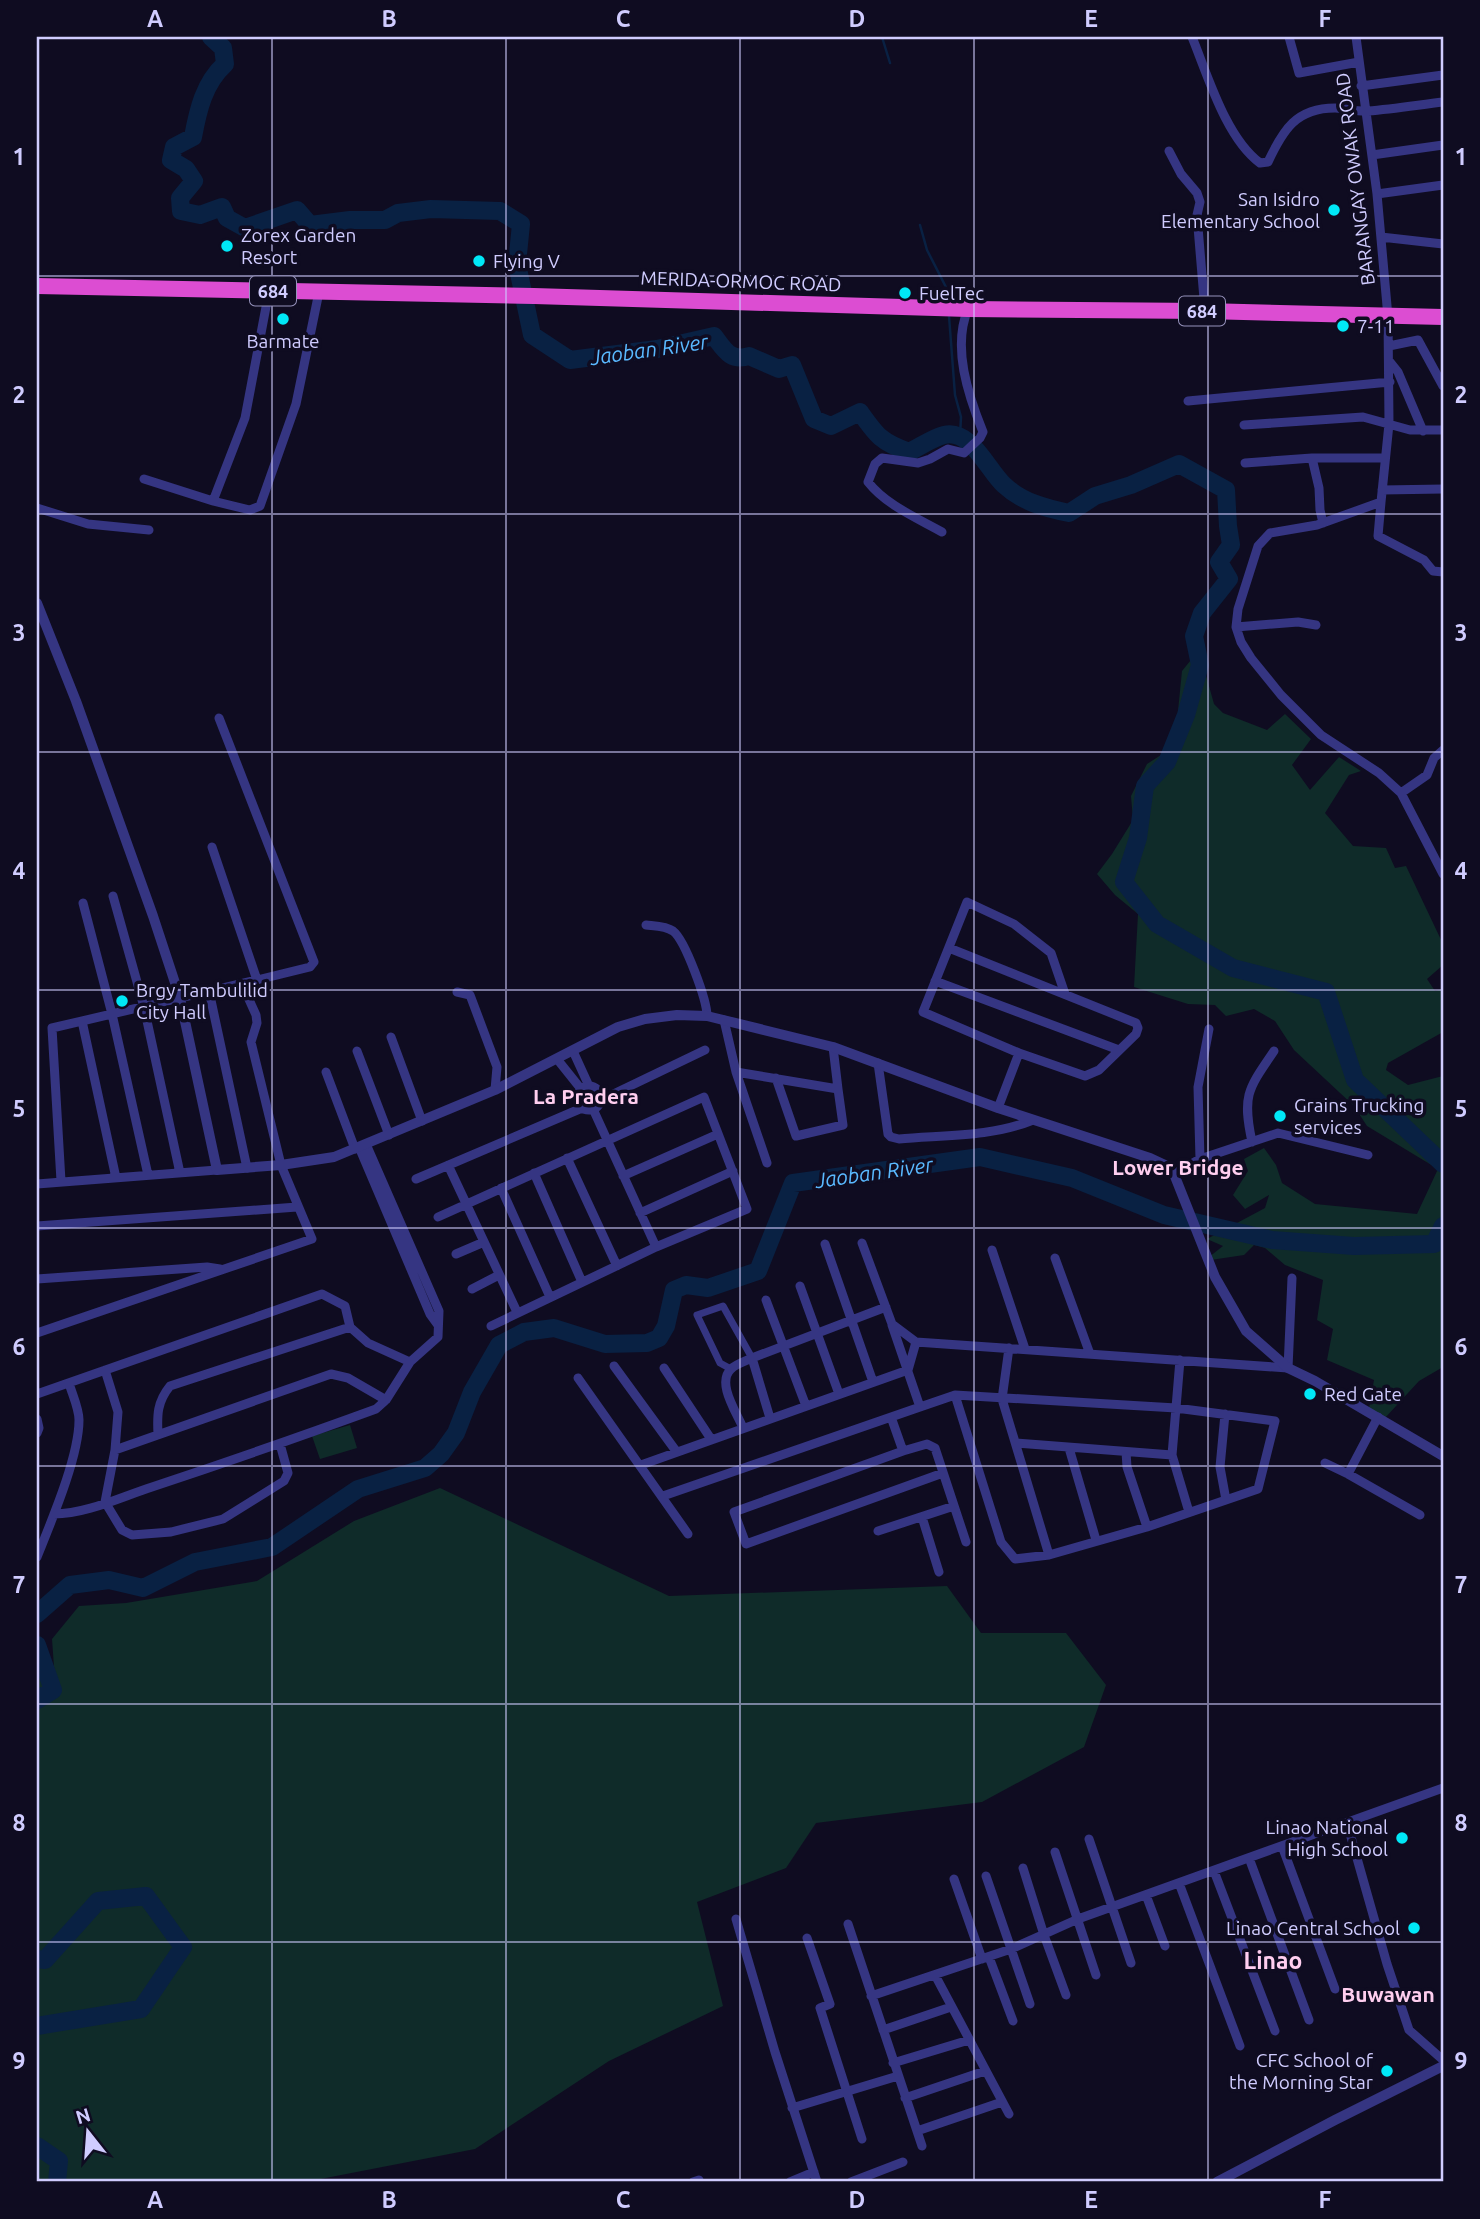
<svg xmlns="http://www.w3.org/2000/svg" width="1480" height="2219" font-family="Ubuntu,sans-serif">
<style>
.green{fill:#0f2b29}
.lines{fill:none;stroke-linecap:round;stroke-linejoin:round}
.stream{stroke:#092143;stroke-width:2.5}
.river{stroke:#092143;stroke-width:18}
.pedestrian{stroke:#353582;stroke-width:7}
.minor{stroke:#353582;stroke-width:9}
.tertiary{stroke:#353582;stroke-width:10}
.trunk{stroke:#dc4dd2;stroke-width:16}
.grid{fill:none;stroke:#d0ccff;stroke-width:2;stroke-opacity:0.55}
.poi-dot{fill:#00e8f7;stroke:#0f0c21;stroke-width:2.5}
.labels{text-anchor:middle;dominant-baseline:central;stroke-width:7;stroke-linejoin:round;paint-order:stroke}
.shield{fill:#0f0c21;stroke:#9692bc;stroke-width:2}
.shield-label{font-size:18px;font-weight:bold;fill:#d0ccff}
.street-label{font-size:19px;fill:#d0ccff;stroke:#0f0c21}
.poi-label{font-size:19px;fill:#d0ccff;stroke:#0f0c21;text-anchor:start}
.water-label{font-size:21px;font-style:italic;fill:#5ab9ff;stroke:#0f0c21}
.neighbourhood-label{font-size:21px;font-weight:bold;fill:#ffceef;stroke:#0f0c21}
.quarter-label{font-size:23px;font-weight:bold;fill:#ffceef;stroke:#0f0c21}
.neatline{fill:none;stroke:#d0ccff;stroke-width:2.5}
.grid-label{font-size:23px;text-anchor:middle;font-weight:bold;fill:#d0ccff}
</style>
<rect width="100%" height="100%" fill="#0f0c21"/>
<path class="green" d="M 1199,650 L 1214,704 L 1223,713 L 1267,730 L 1285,714 L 1311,739 L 1292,765 L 1310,790 L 1339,757 L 1361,771 L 1349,775 L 1325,813 L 1353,846 L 1386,848 L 1395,868 L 1406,866 L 1443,944 L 1443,965 L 1427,979 L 1435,991 L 1443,989 L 1443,1032 L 1388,1063 L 1386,1070 L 1408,1085 L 1443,1076 L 1443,1367 L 1419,1381 L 1385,1418 L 1369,1408 L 1374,1380 L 1327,1360 L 1333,1329 L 1317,1320 L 1323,1280 L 1285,1265 L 1265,1248 L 1254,1245 L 1244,1255 L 1204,1261 L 1223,1246 L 1207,1239 L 1265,1208 L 1269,1195 L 1245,1209 L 1233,1195 L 1248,1171 L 1244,1159 L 1264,1148 L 1276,1165 L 1282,1183 L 1315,1204 L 1417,1214 L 1438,1169 L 1367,1126 L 1354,1106 L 1294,1050 L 1275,1021 L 1254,1009 L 1226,1016 L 1215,1005 L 1188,1004 L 1134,987 L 1138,914 L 1115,895 L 1097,874 L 1112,854 L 1133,820 L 1131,796 L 1147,764 L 1161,755 L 1176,731 L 1182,671 Z
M 350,1425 L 357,1448 L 320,1459 L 312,1436 Z
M 440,1488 L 669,1596 L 947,1586 L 981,1633 L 1066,1633 L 1106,1685 L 1084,1747 L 982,1802 L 816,1823 L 786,1868 L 697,1902 L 723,2006 L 609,2061 L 475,2149 L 305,2182 L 37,2182 L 37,1675 L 55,1681 L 52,1639 L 79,1606 L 126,1603 L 257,1581 L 354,1521 Z"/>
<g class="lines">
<path class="stream" d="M 882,37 L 890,63
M 920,225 L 927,250 L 950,295 L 950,302
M 949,316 L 955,395 L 961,417 L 960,436"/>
<path class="river" d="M 211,37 L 223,48 L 225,64 C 204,83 198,110 193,137 L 174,147 L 171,160 L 186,169 L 194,181 L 180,198 L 181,211 L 200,215 L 222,207 L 227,218 L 245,228 L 297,210 L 310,225 L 350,220 L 385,220 L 398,213 L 431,209 L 500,211 L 521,224 L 517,264 L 532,335 L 570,360 L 657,349 L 714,336 C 724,349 730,362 749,356 L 779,369 L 792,365 L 814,419 L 831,426 L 860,412 C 877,436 881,442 909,452 C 920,447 932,438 944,435 C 971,428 988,471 1004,485 C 1022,502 1045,508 1069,513 L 1095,496 L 1131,485 L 1179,464 L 1226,490 L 1228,526 L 1231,545 L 1219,562 L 1229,579 L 1202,613 L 1194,636 L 1200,665 L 1186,715 L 1167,762 L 1145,786 L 1138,838 L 1124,882 L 1157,924 L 1233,968 L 1326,992 L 1355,1080 L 1443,1164
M 37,1614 L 70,1585 L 109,1580 L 143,1588 L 195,1562 L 272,1547 L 358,1489 L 425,1468 L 441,1454 L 456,1433 L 472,1392 L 499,1345 L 524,1332 L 554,1328 L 605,1344 L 647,1343 L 659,1338 L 666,1326 L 674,1290 L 686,1285 L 708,1288 L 758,1271 L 793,1183 L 980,1157 L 1072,1178 L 1164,1215 L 1272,1240 L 1354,1246 L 1434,1244 L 1443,1226
M 37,1645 L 53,1690 L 37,1700
M 37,1959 L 45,1960 L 98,1901 L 146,1896 L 183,1947 L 141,2009 L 37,2026
M 37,2146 L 59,2161 L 57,2182"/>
<path class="pedestrian" d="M 731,1369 L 720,1363 L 697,1315 L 723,1306 L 752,1358"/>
<path class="minor" d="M 1192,37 C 1208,76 1226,138 1260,163 L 1268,162 C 1283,130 1296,108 1335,108 C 1346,108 1357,112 1368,111 C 1393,109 1418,105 1443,102
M 1289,37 L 1299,73 L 1359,62
M 1356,37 L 1377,194 L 1388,317 L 1389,424 L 1381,502 L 1317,525 L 1270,533 L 1258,546 L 1238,609 L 1236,627 L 1241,642 L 1251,658 L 1281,695 L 1321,735 L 1379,773 L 1401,793 L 1443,874
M 1361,86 L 1443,75
M 1169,151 L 1181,174 L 1197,193 L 1200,202 L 1197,215 L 1205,311
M 1372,155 L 1443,145
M 1377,194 L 1443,185
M 1381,237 L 1443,244
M 1389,346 L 1418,340 L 1443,386
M 1390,362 L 1398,372 L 1423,431
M 1188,401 L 1390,382
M 1244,425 L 1363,417 L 1410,430 L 1443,430
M 1312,458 L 1385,458
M 1245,463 L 1312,458 L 1319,488 L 1320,510 L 1323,523
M 144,479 L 213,501 L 245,418 L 269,291
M 1382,490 L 1443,489
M 213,501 L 250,510 L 260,506 L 296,404 L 319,292
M 1381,502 L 1378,536 L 1424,560 L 1433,571 L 1443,572
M 37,508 L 88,524 L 149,530
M 942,532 C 917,518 886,505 868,482 L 875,464 L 882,458 L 918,463 L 930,459 L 948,449 L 964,453 L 980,438 L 983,432 C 968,395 952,347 968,309
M 1236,627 L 1298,622 L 1316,625
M 219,718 L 314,962 L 310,967 L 257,980
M 1401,793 L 1427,775 L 1434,758 L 1443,750
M 113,896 L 144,1007 L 180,1173
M 83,903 L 112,1014 L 148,1175
M 646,925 C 654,926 666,926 673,931 C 685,940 707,1000 707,1016
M 949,948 L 1136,1023 L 1138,1028 L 1136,1034 L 1099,1070 L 1085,1076 L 1019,1053 L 923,1012 L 967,902 L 1014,924 L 1051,953 L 1065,994
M 935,981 L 1119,1050
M 209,991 L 247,1168
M 457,992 L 470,995 L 497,1067 L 495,1090
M 724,1020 L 736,1072 L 767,1163
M 82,1021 L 116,1178
M 391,1037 L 422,1121
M 357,1051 L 389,1135
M 573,1051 L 589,1086
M 557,1059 L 581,1089
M 878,1063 L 888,1134 L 891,1137 L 899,1139 C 943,1135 992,1137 1033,1120
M 326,1072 L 355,1149
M 736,1072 L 838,1089 L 833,1047
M 776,1078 L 796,1136 L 843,1125 L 838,1089
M577 1098a12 12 0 1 1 24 0a12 12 0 1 1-24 0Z
M 601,1100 L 705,1050
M 998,1108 L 1019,1053
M 593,1109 L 656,1247
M 1252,1142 C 1242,1095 1248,1089 1274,1051
M 359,1147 L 430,1314 L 438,1325
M 567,1158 L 617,1266
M 1200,1159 L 1278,1133 L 1368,1155
M 448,1165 L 517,1312
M 534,1173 L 582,1282
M 1174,1174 L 1200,1159 L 1198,1087 L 1209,1029
M 623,1176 L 718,1134
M 416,1179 L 582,1108
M 61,1181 L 52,1028 L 257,980 L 212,847
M 37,1184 L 217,1170
M 501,1188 L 550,1297
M 640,1213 L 733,1171
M 438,1217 L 704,1097 L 747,1209 L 656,1247 L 491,1326
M 37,1226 L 297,1207
M 862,1243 L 892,1324 L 916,1342 L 1288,1368 L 1292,1278
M 825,1244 L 873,1382
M 992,1250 L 1025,1349
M 456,1254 L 484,1242
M 1055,1258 L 1090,1354
M 37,1279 L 207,1267 L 220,1269
M 800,1286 L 839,1394
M 472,1289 L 499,1275
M 766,1300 L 806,1406
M 37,1333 L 312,1239 L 281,1165 L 251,1042 L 257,1023 L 256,1015 L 242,984
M 1009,1348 L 1002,1399 L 1049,1555
M 752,1358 L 770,1418
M 1180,1360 L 1172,1455 L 1189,1512
M 614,1366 L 676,1451
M 664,1368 L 711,1439
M 105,1370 L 118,1412 L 115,1450 L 105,1502 L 122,1530 L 132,1535 L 171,1532 L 223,1519 L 284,1481 L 288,1473 L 280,1444
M 578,1378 L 688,1534
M 37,1394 L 322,1294 L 345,1306 L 350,1327 L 368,1343 L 410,1362
M 920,1407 L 955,1395 L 1176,1408 L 1275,1421 L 1258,1489 L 1147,1527 L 1049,1555 L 1015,1559 L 1001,1542 L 955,1395
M 1225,1414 L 1220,1467 L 1226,1500
M 891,1417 L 903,1451 L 927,1444 L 935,1448 L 966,1542
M 37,1419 L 39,1428 L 37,1433
M 743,1428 C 737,1413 716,1383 731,1369 C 736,1364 746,1361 752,1358 L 886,1307
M 158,1435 C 157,1415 157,1402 170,1386 L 350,1327
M 1016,1443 L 1172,1455
M 1069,1448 L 1096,1540
M 115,1450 L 331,1374 L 348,1378 L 386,1400
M 903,1451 L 734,1512 L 746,1544 L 943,1473
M 1126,1452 L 1127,1467 L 1147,1527
M 1325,1463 L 1348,1474 L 1420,1515
M 641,1465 L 908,1370 L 916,1342
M 1348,1474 L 1378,1417
M 663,1496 L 920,1407 L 892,1325
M 54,1514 C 86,1514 121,1497 152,1487 C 227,1462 302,1436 376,1409 L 386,1400 L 410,1362 L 438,1337 L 439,1311 L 366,1144
M 922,1517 L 939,1572
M 878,1531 L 954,1506
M 37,1557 C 51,1522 79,1457 79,1420 C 79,1408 72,1394 69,1383
M 1347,1823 L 1387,1964 L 1409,2030 L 1443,2060
M 1089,1839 L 1131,1963
M 1282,1846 L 1335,1989
M 1055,1852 L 1096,1975
M 1249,1858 L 1309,2020
M 1023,1868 L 1044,1935 L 1066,1995
M 1214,1871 L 1275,2031
M 986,1876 L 1030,2004
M 954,1879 L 982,1959
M 1179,1883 L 1240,2046
M 1146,1895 L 1165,1946
M 736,1919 L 775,2052 L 817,2182
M 848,1924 L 922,2146
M 807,1938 L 830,2004 L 820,2008 L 862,2139
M 989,1957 L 1013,2021
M 935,1975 L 1009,2114
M 871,1996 L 1011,1949 L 1078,1919 L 1443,1788
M 883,2030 L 951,2007
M 893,2063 L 969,2040
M 905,2098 L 985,2071
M 792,2108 L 898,2076
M 917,2131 L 1002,2102
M 693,2182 L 699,2180
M 790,2182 L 814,2172
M 851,2182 L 903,2162"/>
<path class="tertiary" d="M 37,603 L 76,701 L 153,916 L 180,998 L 217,1170 L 281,1165 L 334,1157 L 495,1090 L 618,1027 L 645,1019 L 677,1015 L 707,1016 L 833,1047 L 998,1108 L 1150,1158 L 1165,1165 L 1174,1174 L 1215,1277 L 1246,1331 L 1288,1368 L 1315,1381 L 1443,1456
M 1217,2182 L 1335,2120 L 1443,2066"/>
<path class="trunk" d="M 37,286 L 534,296 L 968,309 L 1205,311 L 1443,317"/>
</g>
<path class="grid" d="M 272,37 L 272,2182M 506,37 L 506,2182M 740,37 L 740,2182M 974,37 L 974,2182M 1208,37 L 1208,2182M 37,276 L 1443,276M 37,514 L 1443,514M 37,752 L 1443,752M 37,990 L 1443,990M 37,1228 L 1443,1228M 37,1466 L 1443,1466M 37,1704 L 1443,1704M 37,1942 L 1443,1942"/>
<g class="poi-dot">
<circle cx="1334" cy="210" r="7"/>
<circle cx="227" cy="246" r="7"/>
<circle cx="479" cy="261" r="7"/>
<circle cx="905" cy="293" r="7"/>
<circle cx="283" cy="319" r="7"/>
<circle cx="1343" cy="326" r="7"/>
<circle cx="122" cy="1001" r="7"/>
<circle cx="1280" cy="1116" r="7"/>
<circle cx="1310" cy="1394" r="7"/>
<circle cx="1402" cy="1838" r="7"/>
<circle cx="1414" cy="1928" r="7"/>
<circle cx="1387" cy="2071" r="7"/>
</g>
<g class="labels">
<g class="shield">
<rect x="250" y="276.5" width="46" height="29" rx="5"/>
<rect x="1179" y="296.5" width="46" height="29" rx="5"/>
</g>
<g class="shield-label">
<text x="273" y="291">684</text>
<text x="1202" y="311">684</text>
</g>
<g class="street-label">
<text transform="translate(1355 179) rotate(-97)">BARANGAY OWAK ROAD</text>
<text transform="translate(741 281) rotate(2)">MERIDA-ORMOC ROAD</text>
</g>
<g class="poi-label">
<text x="1320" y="199" text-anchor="end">San Isidro<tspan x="1320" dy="22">Elementary School</tspan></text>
<text x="241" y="235">Zorex Garden<tspan x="241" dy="22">Resort</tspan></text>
<text x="493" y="261">Flying V</text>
<text x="919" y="293">FuelTec</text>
<text x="1357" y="326">7-11</text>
<text x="283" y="341" text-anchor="middle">Barmate</text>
<text x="136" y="990">Brgy Tambulilid<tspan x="136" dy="22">City Hall</tspan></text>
<text x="1294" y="1105">Grains Trucking<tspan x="1294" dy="22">services</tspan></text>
<text x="1324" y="1394">Red Gate</text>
<text x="1388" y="1827" text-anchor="end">Linao National<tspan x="1388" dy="22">High School</tspan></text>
<text x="1400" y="1928" text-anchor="end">Linao Central School</text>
<text x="1373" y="2060" text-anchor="end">CFC School of<tspan x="1373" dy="22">the Morning Star</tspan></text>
</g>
<g class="water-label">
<text transform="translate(649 349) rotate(-8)">Jaoban River</text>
<text transform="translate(874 1172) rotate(-8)">Jaoban River</text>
</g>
<g class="neighbourhood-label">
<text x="586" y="1096">La Pradera</text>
<text x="1178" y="1167">Lower Bridge</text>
<text x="1388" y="1994">Buwawan</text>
</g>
<g class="quarter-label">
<text x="1273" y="1960">Linao</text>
</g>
</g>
<rect width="1480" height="2219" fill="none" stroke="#0f0c21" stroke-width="77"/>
<g transform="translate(88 2132) rotate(343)" stroke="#0f0c21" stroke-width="5" paint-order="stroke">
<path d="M0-5L12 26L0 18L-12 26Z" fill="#d0ccff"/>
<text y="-10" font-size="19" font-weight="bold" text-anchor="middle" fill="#d0ccff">N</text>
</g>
<rect x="38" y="38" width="1404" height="2142" class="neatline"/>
<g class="grid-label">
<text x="155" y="27">A</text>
<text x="389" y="27">B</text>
<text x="623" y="27">C</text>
<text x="857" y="27">D</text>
<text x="1091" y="27">E</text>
<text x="1325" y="27">F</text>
<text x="19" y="165">1</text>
<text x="1461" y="165">1</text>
<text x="19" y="403">2</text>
<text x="1461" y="403">2</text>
<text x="19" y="641">3</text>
<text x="1461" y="641">3</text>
<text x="19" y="879">4</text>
<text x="1461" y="879">4</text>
<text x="19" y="1117">5</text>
<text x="1461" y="1117">5</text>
<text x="19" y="1355">6</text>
<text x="1461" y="1355">6</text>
<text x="19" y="1593">7</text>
<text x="1461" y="1593">7</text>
<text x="19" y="1831">8</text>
<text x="1461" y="1831">8</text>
<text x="19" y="2069">9</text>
<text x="1461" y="2069">9</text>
<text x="155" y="2208">A</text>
<text x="389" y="2208">B</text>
<text x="623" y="2208">C</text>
<text x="857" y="2208">D</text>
<text x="1091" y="2208">E</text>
<text x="1325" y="2208">F</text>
</g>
</svg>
